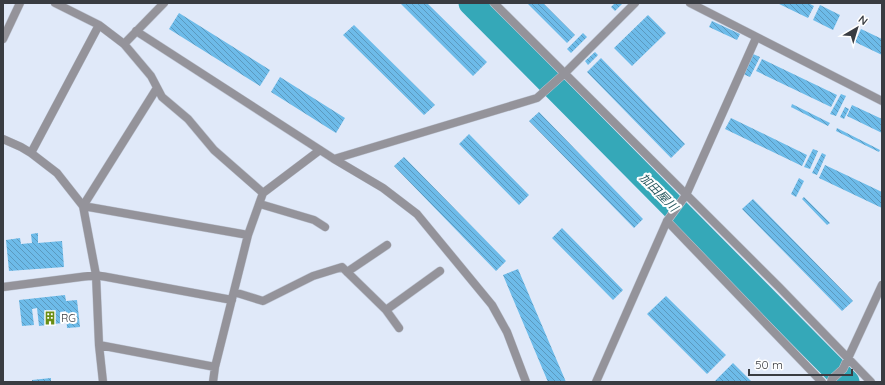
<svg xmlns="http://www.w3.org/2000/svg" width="885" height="385" font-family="Quicksand,'Noto Sans JP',sans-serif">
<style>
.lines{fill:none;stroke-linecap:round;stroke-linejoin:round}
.river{stroke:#35a8b8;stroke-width:25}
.building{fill:url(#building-back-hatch)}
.minor-casing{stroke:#bfc6d4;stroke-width:9}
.minor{stroke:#94939a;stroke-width:8}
.labels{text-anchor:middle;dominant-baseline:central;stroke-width:4;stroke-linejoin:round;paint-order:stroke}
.poi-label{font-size:11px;fill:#393c42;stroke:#fff;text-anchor:start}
.water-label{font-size:12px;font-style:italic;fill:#2a5a61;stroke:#fff}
</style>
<defs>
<pattern id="building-back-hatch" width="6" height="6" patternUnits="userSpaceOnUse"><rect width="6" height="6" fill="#6dbbe9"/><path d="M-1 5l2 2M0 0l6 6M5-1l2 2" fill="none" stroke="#5b99be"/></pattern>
</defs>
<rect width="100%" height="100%" fill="#e0e9f9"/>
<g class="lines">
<path class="river" d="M 471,3 L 847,382"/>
</g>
<path class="building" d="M 400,3 L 427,3 L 487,62 L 473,76 Z
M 527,3 L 543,3 L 575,35 L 567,43 Z
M 615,3 L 623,3 L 615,11 L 611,7 Z
M 777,3 L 808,3 L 814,6 L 808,18 Z
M 820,5 L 840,15 L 833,30 L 813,20 Z
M 179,13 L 270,70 L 260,86 L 169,29 Z
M 648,15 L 666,33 L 632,66 L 614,48 Z
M 712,21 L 740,34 L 737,40 L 709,27 Z
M 354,25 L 435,105 L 424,115 L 343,35 Z
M 861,29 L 882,39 L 882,55 L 855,42 Z
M 583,33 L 587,37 L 571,53 L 567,49 Z
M 595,52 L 598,55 L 588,65 L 585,61 Z
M 753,54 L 760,57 L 750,77 L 743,74 Z
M 601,58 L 685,144 L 671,158 L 587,72 Z
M 762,59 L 837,95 L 831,107 L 756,71 Z
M 280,77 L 345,118 L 336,133 L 271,92 Z
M 841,94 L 846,96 L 836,116 L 830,114 Z
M 792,104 L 830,123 L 828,126 L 791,107 Z
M 852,105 L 882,119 L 882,133 L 847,116 Z
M 845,107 L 849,109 L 844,119 L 840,117 Z
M 539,112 L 643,219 L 634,228 L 529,121 Z
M 731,118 L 807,155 L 802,166 L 725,129 Z
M 837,128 L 880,150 L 879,152 L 836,131 Z
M 469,134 L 529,195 L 519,205 L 459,144 Z
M 813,149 L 818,151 L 810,169 L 804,167 Z
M 822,153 L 826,155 L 817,175 L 812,173 Z
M 404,157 L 506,261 L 496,271 L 394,166 Z
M 825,165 L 882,192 L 882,208 L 819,178 Z
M 799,178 L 804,181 L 796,197 L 791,194 Z
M 804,197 L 830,223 L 827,225 L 802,199 Z
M 753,199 L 853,301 L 842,311 L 742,209 Z
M 562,228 L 623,290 L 613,300 L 552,238 Z
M 38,233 L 38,243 L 62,241 L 64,267 L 9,271 L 6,240 L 20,238 L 21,244 L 32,243 L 31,234 Z
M 518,269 L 566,382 L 548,382 L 503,275 Z
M 65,295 L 66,301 L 77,300 L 80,327 L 67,328 L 66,311 L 60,312 L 62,323 L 39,326 L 37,308 L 32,309 L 34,325 L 22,326 L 19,300 Z
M 666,296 L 726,355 L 707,374 L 647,314 Z
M 733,363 L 752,382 L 715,381 Z
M 51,378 L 51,382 L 32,382 L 32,380 Z"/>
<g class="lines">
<g class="minor-casing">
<path id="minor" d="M 55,3 L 99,25
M 494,3 L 779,287 L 871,382
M 690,3 L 882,101
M 136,31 L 334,159 L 383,188 L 417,214 L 492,305 L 507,332 L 526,382
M 3,39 L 20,3
M 124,44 L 151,76 L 162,97 L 188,119 L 214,150 L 263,193 L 248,235 L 83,206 L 157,88
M 3,139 L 21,147 L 31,153 L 57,173 L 83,206 L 96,275 L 99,345 L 103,382
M 31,153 L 99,25 L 124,44 L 164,3
M 334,159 L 537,98 L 565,73 L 635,3
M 263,193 L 320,150
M 260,204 L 314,220 L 325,227
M 667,221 L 822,382
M 347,272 L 387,245
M 3,287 L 96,275 L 232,300
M 234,292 L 263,301 L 313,276 L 342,267 L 386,310 L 399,328
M 386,310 L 440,271
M 99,345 L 215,367
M 213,382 L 215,367 L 248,235
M 596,382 L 667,221 L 686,195 L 756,38
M 831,382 L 832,379 L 843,369 L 882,285"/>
</g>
<use href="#minor" class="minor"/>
</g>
<defs>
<g id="building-bare" transform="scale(1.08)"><path d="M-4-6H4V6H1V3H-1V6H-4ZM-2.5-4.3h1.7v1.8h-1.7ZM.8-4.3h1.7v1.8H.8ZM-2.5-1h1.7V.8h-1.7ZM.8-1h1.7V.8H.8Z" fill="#698d15" stroke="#fff" stroke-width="2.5" paint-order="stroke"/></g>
</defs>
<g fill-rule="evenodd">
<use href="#building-bare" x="50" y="318"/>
</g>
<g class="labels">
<g class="poi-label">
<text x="61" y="318">RG</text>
</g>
<g class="water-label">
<text transform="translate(659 192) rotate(45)">加田屋川</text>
</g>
</g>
<rect width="885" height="385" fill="none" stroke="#393c42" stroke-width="8"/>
<g transform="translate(857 28) rotate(38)" stroke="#ffffff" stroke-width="3" paint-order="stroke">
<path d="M0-3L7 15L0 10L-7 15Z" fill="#393c42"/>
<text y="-6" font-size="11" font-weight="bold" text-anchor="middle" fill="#393c42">N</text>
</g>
<path d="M749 369v6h103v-6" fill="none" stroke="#393c42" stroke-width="2"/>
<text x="755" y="369" font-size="12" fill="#393c42" stroke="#ffffff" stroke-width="3" paint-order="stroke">50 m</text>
</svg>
